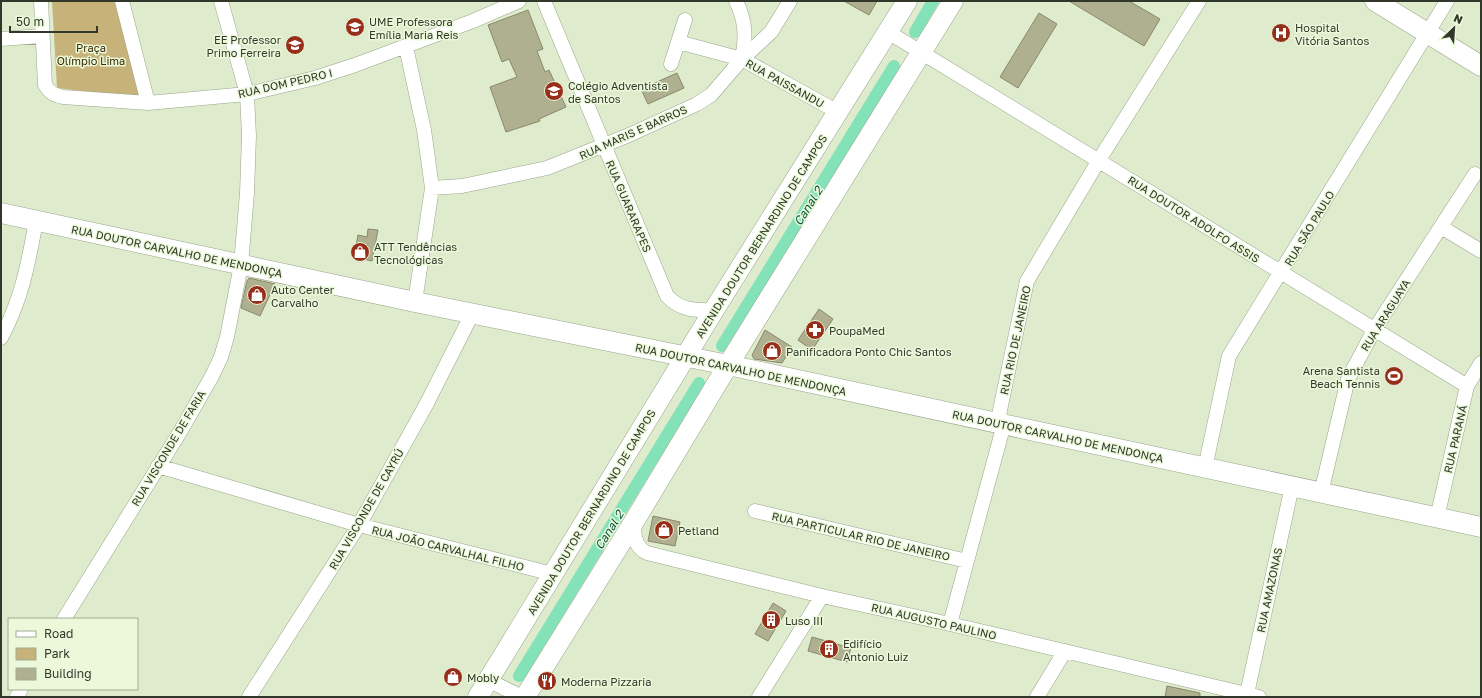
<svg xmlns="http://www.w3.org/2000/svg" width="1482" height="698" font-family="'Golos Text',sans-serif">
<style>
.green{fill:#c7b27a}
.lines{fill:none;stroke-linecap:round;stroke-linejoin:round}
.canal{stroke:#83e2b8;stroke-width:12}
.building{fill:#afb090;stroke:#89896b}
.street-casing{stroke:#99a689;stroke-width:15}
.secondary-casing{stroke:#99a689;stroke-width:21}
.street{stroke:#fff;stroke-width:14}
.secondary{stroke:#fff;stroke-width:20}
.labels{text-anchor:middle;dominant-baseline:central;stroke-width:3;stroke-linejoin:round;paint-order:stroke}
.poi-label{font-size:11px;fill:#31372b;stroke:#ebf9da;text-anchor:start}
.park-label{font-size:11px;fill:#3a2d07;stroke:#ebf9da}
.street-label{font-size:11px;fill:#31372b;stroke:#ebf9da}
.water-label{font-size:12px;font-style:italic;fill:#09583e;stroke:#ebf9da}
</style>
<rect width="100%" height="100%" fill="#deebcd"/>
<path class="green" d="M 52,1 L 115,1 L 142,98 L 57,88 Z"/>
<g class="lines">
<path class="canal" d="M 915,32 L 933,1
M 722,346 L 894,66
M 519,676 L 699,383"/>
</g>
<path class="building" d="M 844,1 L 877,1 L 869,15 Z
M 1069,1 L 1129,1 L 1160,19 L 1144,46 Z
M 528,10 L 543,49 L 537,51 L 545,72 L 549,70 L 566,107 L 539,119 L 540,121 L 506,132 L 490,87 L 517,77 L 509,59 L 502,62 L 488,25 Z
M 1039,13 L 1057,24 L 1018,88 L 1000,77 Z
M 677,73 L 684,88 L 648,104 L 641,89 Z
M 368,229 L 378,230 L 372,261 L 354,257 L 358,235 L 367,237 Z
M 249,278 L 275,284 L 260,316 L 241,308 L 247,281 Z
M 819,309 L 833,319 L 812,350 L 798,340 Z
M 765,330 L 792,347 L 782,363 L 754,359 L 752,355 Z
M 653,516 L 680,522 L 675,546 L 648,541 Z
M 773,603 L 786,611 L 768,641 L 755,634 Z
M 812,637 L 851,648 L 847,662 L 808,651 Z
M 1167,686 L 1200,693 L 1200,697 L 1165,697 Z"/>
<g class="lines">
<g class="street-casing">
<path id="street" d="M 41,1 L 45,85 C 50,93 54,95 63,97 L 148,103 L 247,94 L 315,78 L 355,65 L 473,21 L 519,1
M 122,1 L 148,103
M 544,1 L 667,296 C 680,310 695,311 714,310
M 736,1 C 746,21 746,38 742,59 L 838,112
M 888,32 L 1467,386
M 1,39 L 42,36
M 678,42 L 742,59
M 406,47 L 424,130 L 432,188 L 415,302
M 671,64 L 685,20
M 432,188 L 462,186 L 547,168 L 629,135 L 697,104 L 711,95 L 742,59 L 771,32 L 790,1
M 1441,227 L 1481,251
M 1,338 C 22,299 28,264 36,221
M 158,466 L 359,525 L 553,574
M 1205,468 L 1229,356 L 1447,1
M 1321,493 L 1348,379 L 1374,330 L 1475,174
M 755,511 L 967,561
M 1437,518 L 1467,386 L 1481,363
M 635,520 C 633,533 634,547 647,553 L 822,596 L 950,624 L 1259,697
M 64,619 L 180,432 L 212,376 L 221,357 L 227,337 L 241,265 L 247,193 L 249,136 L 247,94 L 221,1
M 950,624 L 1004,424 L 999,415 L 1027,281 L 1099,160 L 1199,1
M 488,680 L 522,697
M 1247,694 L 1292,486
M 17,697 L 21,689
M 249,697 L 359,525 L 426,405 L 472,314
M 759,697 L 822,596
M 1037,697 L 1065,651"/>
</g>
<g class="secondary-casing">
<path id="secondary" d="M 1375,1 L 1481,66
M 1,213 L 415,302 L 728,365 L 1481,527
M 478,697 L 714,310 L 907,1
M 525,697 L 635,520 L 728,365 L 953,1"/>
</g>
<use href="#street" class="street"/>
<use href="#secondary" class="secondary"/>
</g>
<defs>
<g id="school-disc" transform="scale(1)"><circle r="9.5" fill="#972e19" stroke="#ebf9da"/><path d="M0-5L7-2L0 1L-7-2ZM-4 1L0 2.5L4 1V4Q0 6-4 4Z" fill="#fff"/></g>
<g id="hospital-disc" transform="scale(1)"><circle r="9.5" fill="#972e19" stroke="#ebf9da"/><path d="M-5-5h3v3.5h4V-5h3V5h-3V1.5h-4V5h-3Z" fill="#fff"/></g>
<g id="shop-disc" transform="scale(1)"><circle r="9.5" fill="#972e19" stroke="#ebf9da"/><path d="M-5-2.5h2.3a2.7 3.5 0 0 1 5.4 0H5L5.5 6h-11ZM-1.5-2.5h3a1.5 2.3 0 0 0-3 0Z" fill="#fff"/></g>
<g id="pharmacy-disc" transform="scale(1)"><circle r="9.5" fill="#972e19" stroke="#ebf9da"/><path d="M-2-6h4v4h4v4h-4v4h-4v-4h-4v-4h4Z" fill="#fff"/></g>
<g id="stadium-disc" transform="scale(1)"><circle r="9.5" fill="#972e19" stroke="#ebf9da"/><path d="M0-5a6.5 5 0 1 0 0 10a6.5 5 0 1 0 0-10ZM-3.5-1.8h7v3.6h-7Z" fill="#fff"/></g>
<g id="building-disc" transform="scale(1)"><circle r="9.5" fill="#972e19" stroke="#ebf9da"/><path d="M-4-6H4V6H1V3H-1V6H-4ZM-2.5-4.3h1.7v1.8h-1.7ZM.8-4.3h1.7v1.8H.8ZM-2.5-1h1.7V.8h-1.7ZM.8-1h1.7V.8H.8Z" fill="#fff"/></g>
<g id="restaurant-disc" transform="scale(1)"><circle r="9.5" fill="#972e19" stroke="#ebf9da"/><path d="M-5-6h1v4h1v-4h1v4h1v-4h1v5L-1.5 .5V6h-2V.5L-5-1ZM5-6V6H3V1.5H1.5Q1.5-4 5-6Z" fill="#fff"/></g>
</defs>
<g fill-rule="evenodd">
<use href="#school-disc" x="355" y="27"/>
<use href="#hospital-disc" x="1281" y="33"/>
<use href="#school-disc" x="295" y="45"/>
<use href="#school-disc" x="554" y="91"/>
<use href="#shop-disc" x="360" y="252"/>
<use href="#shop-disc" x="257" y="295"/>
<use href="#pharmacy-disc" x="815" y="330"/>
<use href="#shop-disc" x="772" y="351"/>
<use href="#stadium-disc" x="1394" y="376"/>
<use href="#shop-disc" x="664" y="530"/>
<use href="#building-disc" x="771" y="620"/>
<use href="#building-disc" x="829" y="649"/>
<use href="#shop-disc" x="453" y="677"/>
<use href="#restaurant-disc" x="547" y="681"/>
</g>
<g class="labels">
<g class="poi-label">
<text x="369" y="21">UME Professora<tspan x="369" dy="13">Emília Maria Reis</tspan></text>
<text x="1295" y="27">Hospital<tspan x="1295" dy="13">Vitória Santos</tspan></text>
<text x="281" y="39" text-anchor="end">EE Professor<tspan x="281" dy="13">Primo Ferreira</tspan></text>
<text x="568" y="85">Colégio Adventista<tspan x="568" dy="13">de Santos</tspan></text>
<text x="374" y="246">ATT Tendências<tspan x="374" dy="13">Tecnológicas</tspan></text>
<text x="271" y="289">Auto Center<tspan x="271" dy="13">Carvalho</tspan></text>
<text x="829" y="330">PoupaMed</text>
<text x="786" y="351">Panificadora Ponto Chic Santos</text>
<text x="1380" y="370" text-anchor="end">Arena Santista<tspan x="1380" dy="13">Beach Tennis</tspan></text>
<text x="678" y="530">Petland</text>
<text x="785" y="620">Luso III</text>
<text x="843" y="643">Edifício<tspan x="843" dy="13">Antonio Luiz</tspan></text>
<text x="467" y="677">Mobly</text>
<text x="561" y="681">Moderna Pizzaria</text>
</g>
<g class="park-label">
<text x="91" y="47">Praça<tspan x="91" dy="13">Olímpio Lima</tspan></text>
</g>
<g class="street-label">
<text transform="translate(285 83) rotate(-13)">RUA DOM PEDRO I</text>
<text transform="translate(785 83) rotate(29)">RUA PAISSANDU</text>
<text transform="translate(633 132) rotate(-24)">RUA MARIS E BARROS</text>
<text transform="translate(629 206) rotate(67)">RUA GUARARAPES</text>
<text transform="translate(1194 219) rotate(32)">RUA DOUTOR ADOLFO ASSIS</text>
<text transform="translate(1309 228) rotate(-59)">RUA SÃO PAULO</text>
<text transform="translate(761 236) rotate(-58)">AVENIDA DOUTOR BERNARDINO DE CAMPOS</text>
<text transform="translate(177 251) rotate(12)">RUA DOUTOR CARVALHO DE MENDONÇA</text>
<text transform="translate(1385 315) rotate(-58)">RUA ARAGUAYA</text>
<text transform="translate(1015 340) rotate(-78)">RUA RIO DE JANEIRO</text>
<text transform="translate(741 369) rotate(12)">RUA DOUTOR CARVALHO DE MENDONÇA</text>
<text transform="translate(1058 436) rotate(12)">RUA DOUTOR CARVALHO DE MENDONÇA</text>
<text transform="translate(1455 439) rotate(-77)">RUA PARANÁ</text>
<text transform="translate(168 448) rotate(-59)">RUA VISCONDE DE FARIA</text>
<text transform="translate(366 509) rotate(-60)">RUA VISCONDE DE CAYRÚ</text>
<text transform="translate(591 512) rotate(-59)">AVENIDA DOUTOR BERNARDINO DE CAMPOS</text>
<text transform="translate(861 536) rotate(13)">RUA PARTICULAR RIO DE JANEIRO</text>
<text transform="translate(448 548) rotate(14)">RUA JOÃO CARVALHAL FILHO</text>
<text transform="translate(1269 590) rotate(-78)">RUA AMAZONAS</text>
<text transform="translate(934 621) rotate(13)">RUA AUGUSTO PAULINO</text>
</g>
<g class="water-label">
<text transform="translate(808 206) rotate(-58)">Canal 2</text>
<text transform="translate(609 530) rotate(-58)">Canal 2</text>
</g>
</g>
<rect width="1482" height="698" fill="none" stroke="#31372b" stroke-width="4"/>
<rect x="8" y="618" width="130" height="72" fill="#ebf9da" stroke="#a1ab94"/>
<rect x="16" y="631" width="20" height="6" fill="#ffffff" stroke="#a1ab94"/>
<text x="44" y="638" font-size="12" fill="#31372b">Road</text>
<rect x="16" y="648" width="20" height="12" fill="#c7b27a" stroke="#a1ab94"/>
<text x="44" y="658" font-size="12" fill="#31372b">Park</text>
<rect x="16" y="668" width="20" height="12" fill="#afb090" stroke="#a1ab94"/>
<text x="44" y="678" font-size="12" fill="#31372b">Building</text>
<g transform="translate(1454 28) rotate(25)" stroke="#ebf9da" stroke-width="3" paint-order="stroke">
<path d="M0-3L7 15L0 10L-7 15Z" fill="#31372b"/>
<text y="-6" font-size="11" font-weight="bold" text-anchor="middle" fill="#31372b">N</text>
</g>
<path d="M10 26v6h87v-6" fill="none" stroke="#31372b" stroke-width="2"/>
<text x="16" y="26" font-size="12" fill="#31372b" stroke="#ebf9da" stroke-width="3" paint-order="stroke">50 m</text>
</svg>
